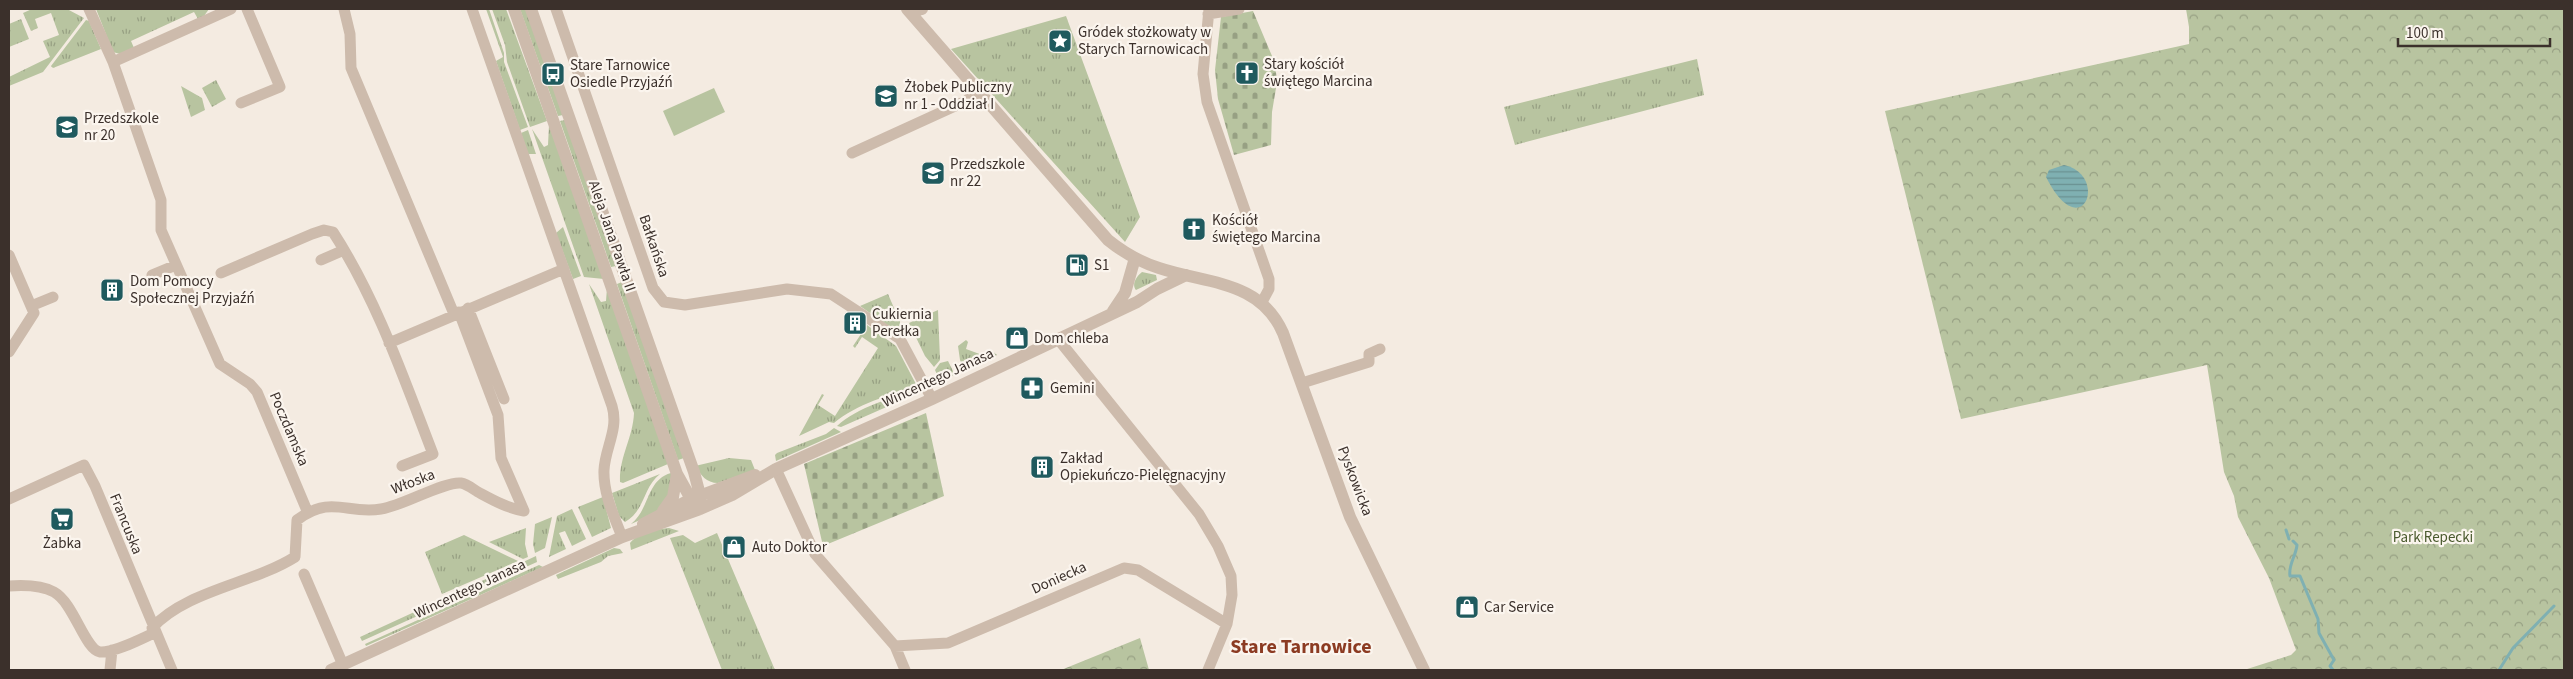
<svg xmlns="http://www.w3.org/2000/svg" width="2573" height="679" font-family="'Source Sans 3',sans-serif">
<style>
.grass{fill:url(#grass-tufts)}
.forest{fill:url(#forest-crowns)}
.cemetery{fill:url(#cemetery-stones)}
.pitch{fill:#b8c4a0}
.water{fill:url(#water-rules)}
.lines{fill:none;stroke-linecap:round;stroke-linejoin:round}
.stream{stroke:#7fb0b2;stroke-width:3}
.minor{stroke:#cdbbac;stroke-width:11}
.tertiary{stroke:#cdbbac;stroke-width:12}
.labels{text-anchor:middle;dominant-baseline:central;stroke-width:4.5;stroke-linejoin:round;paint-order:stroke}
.poi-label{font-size:15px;fill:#3b302b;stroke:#fbf5ee;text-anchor:start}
.street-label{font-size:15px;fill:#3b302b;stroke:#fbf5ee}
.park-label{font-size:15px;fill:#4a5a2e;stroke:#fbf5ee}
.district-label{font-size:20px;font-weight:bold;fill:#8c3b22;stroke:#fbf5ee}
</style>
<defs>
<pattern id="grass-tufts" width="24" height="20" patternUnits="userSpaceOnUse" patternTransform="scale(1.25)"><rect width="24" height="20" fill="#b8c4a0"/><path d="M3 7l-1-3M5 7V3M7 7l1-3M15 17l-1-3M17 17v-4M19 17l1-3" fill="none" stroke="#97a083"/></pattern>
<pattern id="forest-crowns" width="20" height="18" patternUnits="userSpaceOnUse" patternTransform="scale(1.25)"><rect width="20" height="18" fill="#b8c4a0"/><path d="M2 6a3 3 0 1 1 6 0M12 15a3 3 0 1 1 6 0" fill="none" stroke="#97a083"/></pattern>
<pattern id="cemetery-stones" width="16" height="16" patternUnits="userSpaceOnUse" patternTransform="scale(1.25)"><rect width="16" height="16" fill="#b8c4a0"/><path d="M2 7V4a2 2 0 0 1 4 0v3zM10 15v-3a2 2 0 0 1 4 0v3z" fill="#97a083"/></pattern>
<pattern id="water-rules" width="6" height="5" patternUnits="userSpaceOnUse" patternTransform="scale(1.25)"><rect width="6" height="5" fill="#7fb0b2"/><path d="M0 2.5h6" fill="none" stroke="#699091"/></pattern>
</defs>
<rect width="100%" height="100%" fill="#f4ebe1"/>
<path class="grass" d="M 32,9 L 67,9 L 84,18 L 43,72 L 9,86 L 9,77 L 50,57 L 43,41 L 59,35 L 51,13 L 35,19 L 38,28 L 31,31 L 23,13 Z
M 96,9 L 209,9 L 204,16 L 198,19 L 194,12 L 131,41 L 134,48 L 120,54 L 113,52 Z
M 486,9 L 489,9 L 504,53 L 504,62 L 528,127 L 520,130 L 496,61 L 503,57 Z
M 492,9 L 506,9 L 547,121 L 530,127 L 507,62 L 505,45 Z
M 520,9 L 526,9 L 563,115 L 558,116 Z
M 1066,16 L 1140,217 L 1125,242 L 951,49 Z
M 21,19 L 29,39 L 9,47 L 9,24 Z
M 86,20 L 89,21 L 101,49 L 53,68 L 51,66 Z
M 1697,59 L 1704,95 L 1515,145 L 1504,107 Z
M 216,80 L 226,99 L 212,107 L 202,88 Z
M 181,86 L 202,98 L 205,110 L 191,117 Z
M 565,120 L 616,266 L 611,267 L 560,121 Z
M 549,125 L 604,279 L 584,277 L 532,129 L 544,147 L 548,145 Z
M 528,130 L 536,154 L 528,154 L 521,133 Z
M 563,227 L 581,276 L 573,279 L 556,233 Z
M 1142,272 L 1156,275 L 1157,280 L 1136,290 C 1131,284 1137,276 1142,272 Z
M 622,282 L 684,458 L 678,460 L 617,284 Z
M 589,284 L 601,302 L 606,301 L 607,288 L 668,464 L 623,483 L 620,482 C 619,457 633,438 634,413 Z
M 888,294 L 900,322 L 900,334 L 860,306 Z
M 938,310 L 940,360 L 934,367 L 925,356 L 909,323 Z
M 867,325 L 896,346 L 917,386 C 889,395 857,404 834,423 L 829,422 L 799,436 L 822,394 L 824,395 L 818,405 L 835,416 L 878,348 L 862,337 L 855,348 L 853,346 Z
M 966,340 L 968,342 L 966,349 L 985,356 L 992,351 L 997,355 L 964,369 L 960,360 L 958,346 Z
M 948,361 L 955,375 L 940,381 L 935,370 L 940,363 Z
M 918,389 L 916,393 L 898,402 L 896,398 L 890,400 L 891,405 L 841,427 L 837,426 C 858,407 891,398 918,389 Z
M 834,428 L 841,432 L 776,461 L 775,455 L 777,453 L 826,434 Z
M 729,458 L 751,460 L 755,470 L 718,483 C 706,483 701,475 695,466 Z
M 671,473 L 671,491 L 656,513 L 631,524 C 650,509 646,480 671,473 Z
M 660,474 C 643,487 645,511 625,522 L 619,516 L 612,493 Z
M 603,497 L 611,528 L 592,537 L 578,507 Z
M 572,509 L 586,539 L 572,546 L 565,531 L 559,533 L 566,549 L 549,557 L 557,516 Z
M 552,517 L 545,548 L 535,553 L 533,544 L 535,524 Z
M 526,528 L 525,544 L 528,557 L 523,559 L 489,542 Z
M 669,528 L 679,531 L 631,550 L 630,543 C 638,533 657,529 669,528 Z
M 717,533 L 775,670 L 722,670 L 670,538 L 683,535 L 695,543 Z
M 464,535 L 518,561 L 442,594 L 425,552 Z
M 614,548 L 620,549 L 623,553 L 608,556 L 601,562 L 558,579 L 556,575 Z
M 536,556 L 537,562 L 362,641 L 360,637 Z
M 539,565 L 543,567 L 366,646 L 365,644 Z"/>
<path class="forest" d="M 2186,9 L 2564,9 L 2564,670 L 2244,670 L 2291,655 L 2296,650 L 2269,578 L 2238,517 L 2234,496 L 2224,472 L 2207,365 L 1961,419 L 1885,111 L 2189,44 L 2189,27 Z
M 1140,638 L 1149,670 L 1061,670 Z"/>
<path class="cemetery" d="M 1253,11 L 1275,63 L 1277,82 L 1272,112 L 1271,145 L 1234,155 L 1218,99 L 1215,70 L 1221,17 Z
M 926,413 L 944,496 L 823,546 L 804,464 Z"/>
<path class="pitch" d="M 714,88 L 725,112 L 674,136 L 663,111 Z"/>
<path class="water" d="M 2064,165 C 2110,175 2082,248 2046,177 L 2049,170 Z"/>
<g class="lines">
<path class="stream" d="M 2286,530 L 2289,539
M 2293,541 L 2297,545 C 2296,556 2288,565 2290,576 L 2300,576 L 2318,619 L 2319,633 L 2334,660 L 2330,666 L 2333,670
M 2499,670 L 2513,648 L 2554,606"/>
<path class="minor" d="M 89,9 L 113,62 L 161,200 L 161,230 L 220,364 L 250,384 L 257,392 L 308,513
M 344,9 L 350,34 L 351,68 L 454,314
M 472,9 L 612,406 C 619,429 605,448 604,470 C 603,493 614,516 622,537
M 556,9 L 653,288 L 664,302 L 685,305 L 787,289 L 831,294 L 900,339 L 932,399
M 1209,9 L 1203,74 L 1207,102 L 1269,279 L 1269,289 L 1262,302
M 1208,14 L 1239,9
M 113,62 L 231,9
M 241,103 L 280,87 L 247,9
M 852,153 L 966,101 L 978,91
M 9,255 L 34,313 L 9,352
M 321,260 L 344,250
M 221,273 L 312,234 L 324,230 L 333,232 C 377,300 404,379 433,454 L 402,466
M 152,275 L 176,265
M 31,306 L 53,297
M 468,308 L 504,399
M 459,312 L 498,415 L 501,458 L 524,511
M 1058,339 L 1199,514 L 1218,546 L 1231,576 L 1232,595 L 1227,624 L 1208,670
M 389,343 L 564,269
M 1302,383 L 1369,362 L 1369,354 L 1380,349
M 776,469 L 815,554 L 895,646 L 905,670
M 9,499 L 84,465 L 95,486 L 172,670
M 304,574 L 343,665
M 9,586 C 23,585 41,585 54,592 C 74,603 85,650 100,652 C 114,653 141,639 154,633
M 152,628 C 187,590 252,584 295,557 L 297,520 C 332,494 347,515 381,509 C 403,506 444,481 461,483 C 467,484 473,489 478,492 C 493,500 507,508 524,511
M 895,646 L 948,643 L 1124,568 L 1138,570 L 1227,624
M 110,670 L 112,650"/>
<path class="tertiary" d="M 514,9 L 677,474 L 691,499 L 700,509
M 531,9 L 694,472 L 700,495 L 700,509
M 907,9 L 1108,240 C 1124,253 1140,262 1159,268 C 1207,284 1260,280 1283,333 L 1350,517 L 1424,670
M 910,12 L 922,9
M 1113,311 L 1125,293 L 1135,258
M 663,511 L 673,497 L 677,474
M 643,524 L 691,499 L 755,475
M 331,670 L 622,537 L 700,509 L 732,495 L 776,469 L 932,399 L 1137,302 L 1157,289 L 1186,275"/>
</g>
<defs>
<g id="sight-square" transform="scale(1.25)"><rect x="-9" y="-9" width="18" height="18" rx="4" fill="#1f5a5e" stroke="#fbf5ee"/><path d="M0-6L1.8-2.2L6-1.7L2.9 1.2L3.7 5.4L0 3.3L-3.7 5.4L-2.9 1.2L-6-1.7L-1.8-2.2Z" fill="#fff"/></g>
<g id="church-square" transform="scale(1.25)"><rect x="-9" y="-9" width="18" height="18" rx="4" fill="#1f5a5e" stroke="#fbf5ee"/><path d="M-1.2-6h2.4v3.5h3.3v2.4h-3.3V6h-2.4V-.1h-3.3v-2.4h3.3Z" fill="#fff"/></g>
<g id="bus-square" transform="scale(1.25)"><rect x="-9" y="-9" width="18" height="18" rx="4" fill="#1f5a5e" stroke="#fbf5ee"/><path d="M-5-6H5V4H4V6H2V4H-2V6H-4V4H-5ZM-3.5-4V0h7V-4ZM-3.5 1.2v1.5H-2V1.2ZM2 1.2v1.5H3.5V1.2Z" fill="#fff"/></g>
<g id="school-square" transform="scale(1.25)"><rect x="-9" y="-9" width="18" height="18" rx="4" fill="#1f5a5e" stroke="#fbf5ee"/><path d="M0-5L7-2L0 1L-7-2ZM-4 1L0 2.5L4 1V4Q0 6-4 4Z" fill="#fff"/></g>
<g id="fuel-square" transform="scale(1.25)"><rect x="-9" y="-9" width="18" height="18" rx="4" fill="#1f5a5e" stroke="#fbf5ee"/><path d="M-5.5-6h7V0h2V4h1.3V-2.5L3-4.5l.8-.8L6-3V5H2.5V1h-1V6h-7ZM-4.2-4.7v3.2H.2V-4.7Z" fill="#fff"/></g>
<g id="building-square" transform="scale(1.25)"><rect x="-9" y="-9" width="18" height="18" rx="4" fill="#1f5a5e" stroke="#fbf5ee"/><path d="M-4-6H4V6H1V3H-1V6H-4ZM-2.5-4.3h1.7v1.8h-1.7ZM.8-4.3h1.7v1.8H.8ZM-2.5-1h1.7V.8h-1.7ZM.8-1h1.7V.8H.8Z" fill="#fff"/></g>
<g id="shop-square" transform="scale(1.25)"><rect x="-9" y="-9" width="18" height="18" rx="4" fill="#1f5a5e" stroke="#fbf5ee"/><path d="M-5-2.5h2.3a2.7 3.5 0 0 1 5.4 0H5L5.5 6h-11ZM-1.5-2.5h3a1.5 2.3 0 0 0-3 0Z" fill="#fff"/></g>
<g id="pharmacy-square" transform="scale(1.25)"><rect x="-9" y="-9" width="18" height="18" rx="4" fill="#1f5a5e" stroke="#fbf5ee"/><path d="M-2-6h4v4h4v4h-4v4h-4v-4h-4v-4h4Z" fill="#fff"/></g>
<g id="supermarket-square" transform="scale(1.25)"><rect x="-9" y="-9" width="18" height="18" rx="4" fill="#1f5a5e" stroke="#fbf5ee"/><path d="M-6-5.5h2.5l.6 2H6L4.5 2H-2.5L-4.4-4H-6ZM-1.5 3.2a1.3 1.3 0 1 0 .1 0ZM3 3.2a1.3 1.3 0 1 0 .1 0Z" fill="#fff"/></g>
</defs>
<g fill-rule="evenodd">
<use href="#sight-square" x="1060" y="41"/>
<use href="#church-square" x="1247" y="73"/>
<use href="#bus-square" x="553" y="74"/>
<use href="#school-square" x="886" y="96"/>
<use href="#school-square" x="67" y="127"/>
<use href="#school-square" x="933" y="173"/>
<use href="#church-square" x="1194" y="229"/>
<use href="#fuel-square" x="1077" y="265"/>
<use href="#building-square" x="112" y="290"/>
<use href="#building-square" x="855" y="323"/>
<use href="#shop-square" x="1017" y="338"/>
<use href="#pharmacy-square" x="1032" y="388"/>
<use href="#building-square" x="1042" y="467"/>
<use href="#supermarket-square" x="62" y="519"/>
<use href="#shop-square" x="734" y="547"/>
<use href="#shop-square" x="1467" y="607"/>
</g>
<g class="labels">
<g class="poi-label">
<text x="1078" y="32">Gródek stożkowaty w<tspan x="1078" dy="17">Starych Tarnowicach</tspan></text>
<text x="1264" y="64">Stary kościół<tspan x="1264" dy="17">świętego Marcina</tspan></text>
<text x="570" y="65">Stare Tarnowice<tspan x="570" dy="17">Osiedle Przyjaźń</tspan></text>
<text x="904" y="87">Żłobek Publiczny<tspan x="904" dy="17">nr 1 - Oddział I</tspan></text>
<text x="84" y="118">Przedszkole<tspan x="84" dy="17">nr 20</tspan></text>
<text x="950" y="164">Przedszkole<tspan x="950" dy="17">nr 22</tspan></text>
<text x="1212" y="220">Kościół<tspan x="1212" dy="17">świętego Marcina</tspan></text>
<text x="1094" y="265">S1</text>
<text x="130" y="281">Dom Pomocy<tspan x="130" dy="17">Społecznej Przyjaźń</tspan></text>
<text x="872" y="314">Cukiernia<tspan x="872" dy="17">Perełka</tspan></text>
<text x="1034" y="338">Dom chleba</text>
<text x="1050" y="388">Gemini</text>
<text x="1060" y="458">Zakład<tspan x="1060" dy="17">Opiekuńczo-Pielęgnacyjny</tspan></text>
<text x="62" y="543" text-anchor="middle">Żabka</text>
<text x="752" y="547">Auto Doktor</text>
<text x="1484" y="607">Car Service</text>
</g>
<g class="street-label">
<text transform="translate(612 236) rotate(71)">Aleja Jana Pawła II</text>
<text transform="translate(654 246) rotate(71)">Bałkańska</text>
<text transform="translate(938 378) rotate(-25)">Wincentego Janasa</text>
<text transform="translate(289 429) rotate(67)">Poczdamska</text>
<text transform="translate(1355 481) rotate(69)">Pyskowicka</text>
<text transform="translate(413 482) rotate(-21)">Włoska</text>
<text transform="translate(126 524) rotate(68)">Francuska</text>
<text transform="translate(1059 578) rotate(-24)">Doniecka</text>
<text transform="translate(470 589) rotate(-25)">Wincentego Janasa</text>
</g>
<g class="park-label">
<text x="2433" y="537">Park Repecki</text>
</g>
<g class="district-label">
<text x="1301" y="647">Stare Tarnowice</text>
</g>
</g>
<rect width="2573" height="679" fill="none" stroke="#3b302b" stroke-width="20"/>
<path d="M2398 38v8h152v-8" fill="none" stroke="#3b302b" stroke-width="2.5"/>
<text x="2406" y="38" font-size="15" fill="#3b302b" stroke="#fbf5ee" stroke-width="4" paint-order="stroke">100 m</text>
</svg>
